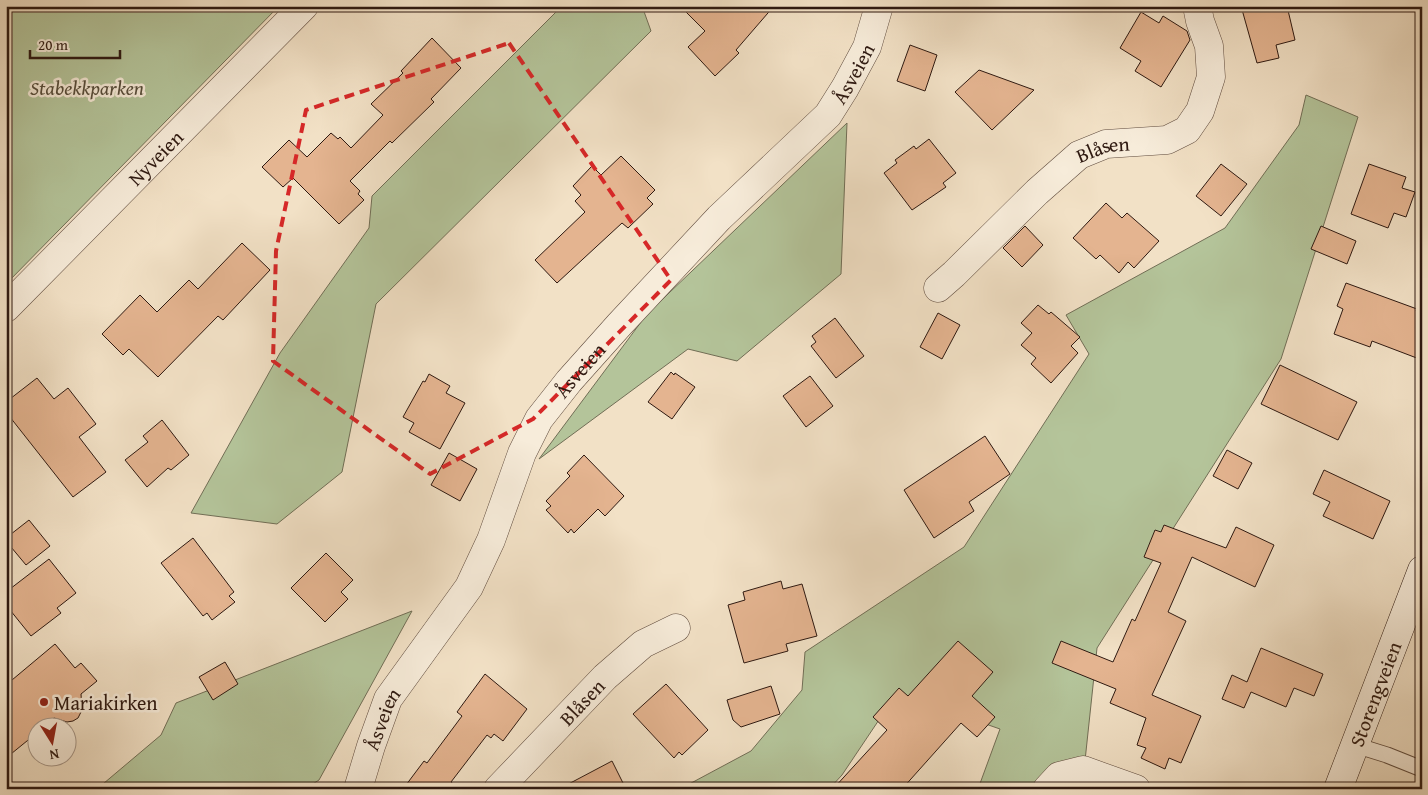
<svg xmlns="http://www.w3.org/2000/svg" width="1428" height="795" font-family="'Gentium Book Plus',serif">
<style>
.green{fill:#b4c49a;stroke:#716e56}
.building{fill:#e4b490;stroke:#2e1911}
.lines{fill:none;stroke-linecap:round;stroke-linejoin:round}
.service-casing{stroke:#5f4b3e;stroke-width:17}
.minor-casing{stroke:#5f4b3e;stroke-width:29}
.secondary-casing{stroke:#2e1911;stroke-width:29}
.service{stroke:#f7ecda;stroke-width:15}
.minor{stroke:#f7ecda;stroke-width:28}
.secondary{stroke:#f7ecda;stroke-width:28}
.marked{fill:none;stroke:#d62828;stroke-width:4;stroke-dasharray:10 6;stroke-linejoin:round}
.poi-dot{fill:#8f2418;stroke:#f7ecda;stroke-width:2}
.labels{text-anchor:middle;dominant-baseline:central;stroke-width:5;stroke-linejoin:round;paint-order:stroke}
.street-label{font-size:20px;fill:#2e1911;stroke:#f7ecda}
.park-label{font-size:20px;font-style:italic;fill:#564c3a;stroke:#f7ecda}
.poi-label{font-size:20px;fill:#2e1911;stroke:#f7ecda;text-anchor:start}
</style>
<rect width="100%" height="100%" fill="#f2e1c6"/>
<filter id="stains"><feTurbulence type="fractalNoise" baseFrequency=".004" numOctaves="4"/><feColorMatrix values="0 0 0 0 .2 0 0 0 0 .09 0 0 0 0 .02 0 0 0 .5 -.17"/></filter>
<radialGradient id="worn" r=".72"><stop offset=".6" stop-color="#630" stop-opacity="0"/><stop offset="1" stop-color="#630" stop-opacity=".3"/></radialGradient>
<path class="green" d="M 6,6 L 279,6 L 6,284 Z
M 562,6 L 642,6 L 651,31 L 376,304 L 342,472 L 277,524 L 191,513 L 280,353 L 369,228 L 372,196 Z
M 1306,95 L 1358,117 L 1281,359 L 1097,648 L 1082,789 L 978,789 L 1000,729 L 897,693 L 842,775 L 829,789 L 680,789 L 751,751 L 802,690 L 805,652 L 964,547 L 1089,354 L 1066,315 L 1225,228 L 1299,125 Z
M 847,123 L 841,274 L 737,361 L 688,349 L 539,459 L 647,314 Z
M 412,611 L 319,780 L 305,789 L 97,789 L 161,735 L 176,703 Z"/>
<path class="building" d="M 680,6 L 774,6 L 736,50 L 739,53 L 715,76 L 688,47 L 705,31 Z
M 1241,6 L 1287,6 L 1295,40 L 1276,45 L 1279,58 L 1257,63 Z
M 1141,12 L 1159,23 L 1163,16 L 1187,31 L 1190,40 L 1161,87 L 1135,71 L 1141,61 L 1120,48 Z
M 432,38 L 461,68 L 431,99 L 434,102 L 392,143 L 390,141 L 350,181 L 360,191 L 358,194 L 364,200 L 339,224 L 293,178 L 283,187 L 262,167 L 289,140 L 307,157 L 331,133 L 338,139 L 340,137 L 351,148 L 383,115 L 371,104 L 403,73 L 401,71 Z
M 910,45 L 937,55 L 925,91 L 897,81 Z
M 979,70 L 1034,90 L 992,130 L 955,92 Z
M 929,139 L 956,173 L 943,183 L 946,187 L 912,210 L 884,173 L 897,163 L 895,160 L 914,146 L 916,149 Z
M 621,156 L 655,190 L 647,198 L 653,204 L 628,228 L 622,223 L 557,283 L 535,260 L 585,212 L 575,201 L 581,195 L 573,186 L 592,166 L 601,175 Z
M 1221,164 L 1247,184 L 1221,216 L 1196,196 Z
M 1369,164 L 1406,177 L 1402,188 L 1415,192 L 1406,217 L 1394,213 L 1388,228 L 1351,214 Z
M 1106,203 L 1122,218 L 1127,213 L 1159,241 L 1134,268 L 1128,262 L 1119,273 L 1100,255 L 1096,259 L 1073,238 Z
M 1025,226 L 1043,245 L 1022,267 L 1003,248 Z
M 1321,226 L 1356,241 L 1347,264 L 1311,249 Z
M 242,243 L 270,270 L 223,320 L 218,316 L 158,377 L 129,349 L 123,355 L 102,334 L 140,295 L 157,312 L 189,280 L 198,289 Z
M 1346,283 L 1417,309 L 1416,311 L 1422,313 L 1422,360 L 1372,341 L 1370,347 L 1334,334 L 1343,309 L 1337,306 Z
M 1038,305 L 1049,314 L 1051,312 L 1080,337 L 1071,346 L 1078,353 L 1051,383 L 1031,364 L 1036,358 L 1021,345 L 1032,333 L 1021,323 Z
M 938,313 L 960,325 L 942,359 L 920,347 Z
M 835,318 L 864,356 L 836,378 L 811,346 L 816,342 L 812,336 Z
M 1280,365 L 1357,402 L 1338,440 L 1261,404 Z
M 671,372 L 674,375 L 675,373 L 695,387 L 672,419 L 648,402 Z
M 429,374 L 450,386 L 446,393 L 465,403 L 440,449 L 409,432 L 414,423 L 403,417 L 423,381 L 425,382 Z
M 810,376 L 833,406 L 806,427 L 783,396 Z
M 37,378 L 54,399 L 68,388 L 96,424 L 79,437 L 106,472 L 73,497 L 6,412 L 6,402 Z
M 162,420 L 189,455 L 171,470 L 168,468 L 147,487 L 125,460 L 148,442 L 143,436 Z
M 985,436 L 1010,474 L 969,502 L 974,511 L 934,538 L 904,490 Z
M 1227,450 L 1252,463 L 1238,489 L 1213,476 Z
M 449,453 L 477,469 L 460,501 L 431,485 Z
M 584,455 L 624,496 L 605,516 L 598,509 L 574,533 L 571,529 L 568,533 L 546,510 L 551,506 L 546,501 L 570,476 L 567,473 Z
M 1324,470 L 1390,501 L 1373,539 L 1323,516 L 1330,502 L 1313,494 Z
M 29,520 L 50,546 L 26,565 L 6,541 L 6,538 Z
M 1164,525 L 1226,548 L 1236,527 L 1274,545 L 1255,587 L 1192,557 L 1168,612 L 1186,621 L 1152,695 L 1201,716 L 1181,763 L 1169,758 L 1165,769 L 1141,758 L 1146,748 L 1137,745 L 1146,718 L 1110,703 L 1116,689 L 1052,663 L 1061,641 L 1113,662 L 1132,619 L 1135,621 L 1161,563 L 1144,557 L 1155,530 L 1161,532 Z
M 193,538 L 234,592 L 229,596 L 235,602 L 212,620 L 207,613 L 203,616 L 161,563 Z
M 326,553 L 353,580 L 341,592 L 348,599 L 325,622 L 291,588 Z
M 49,559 L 76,593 L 57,608 L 61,613 L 31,636 L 6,605 L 6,592 Z
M 781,581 L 783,589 L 802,584 L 817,636 L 786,644 L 788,651 L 744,663 L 728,605 L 745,600 L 743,592 Z
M 958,641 L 993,672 L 972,696 L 995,717 L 977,737 L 961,723 L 902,789 L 833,789 L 887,730 L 873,717 L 899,688 L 908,696 Z
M 55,644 L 75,668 L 81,663 L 97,681 L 81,694 L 82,710 L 78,718 L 73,721 L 67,722 L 54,718 L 42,728 L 38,728 L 38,732 L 6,758 L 6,685 Z
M 1261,648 L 1323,674 L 1314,696 L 1294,688 L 1286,707 L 1251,692 L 1244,708 L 1222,699 L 1232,675 L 1247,682 Z
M 225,662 L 238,684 L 213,700 L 199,677 Z
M 485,674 L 527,709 L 503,741 L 494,734 L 491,738 L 487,735 L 451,782 L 459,789 L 403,789 L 424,761 L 427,763 L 462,716 L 457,712 Z
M 666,684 L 708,730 L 682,755 L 679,752 L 674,758 L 633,714 Z
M 771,686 L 780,714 L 741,727 L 733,720 L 727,700 Z
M 612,761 L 626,789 L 559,789 Z"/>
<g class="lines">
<g class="service-casing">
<path id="service" d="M 1355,745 L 1387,755 L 1422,769"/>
</g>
<g class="minor-casing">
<g id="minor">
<path id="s1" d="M 938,288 L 954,274 L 1037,192 L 1079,155 L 1106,144 L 1167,140 L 1187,130 L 1200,111 L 1211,77 L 1209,46 L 1200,21 L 1197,6"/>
<path id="s2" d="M 6,308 L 304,6"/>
<path id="s3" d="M 358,789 L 371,746 L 388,699 L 469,587 L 491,540 L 522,453 L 539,419 L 569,381 L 619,325 L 719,218 L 828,115 L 845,88 L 867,47 L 879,6"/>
<path id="s4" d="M 498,789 L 605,677 L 643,644 L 676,628"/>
<path d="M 1047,789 L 1059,776 L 1083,770 L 1136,789"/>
</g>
</g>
<g class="secondary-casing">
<g id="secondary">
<path id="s5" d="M 1338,789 L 1422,570"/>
</g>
</g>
<use href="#service" class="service"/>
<use href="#minor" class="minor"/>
<use href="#secondary" class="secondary"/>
</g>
<path class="marked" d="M 509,43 L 671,280 L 533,419 L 430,474 L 273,361 L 276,251 L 306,110 Z"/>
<circle class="poi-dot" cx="44" cy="702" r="5"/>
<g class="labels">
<g class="street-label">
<text stroke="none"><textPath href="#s3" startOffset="884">Åsveien</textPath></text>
<text stroke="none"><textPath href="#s1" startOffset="219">Blåsen</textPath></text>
<text stroke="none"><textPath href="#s2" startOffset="212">Nyveien</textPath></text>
<text stroke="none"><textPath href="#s3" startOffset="479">Åsveien</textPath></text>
<text stroke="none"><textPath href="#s5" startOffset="102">Storengveien</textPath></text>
<text stroke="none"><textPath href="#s4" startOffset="121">Blåsen</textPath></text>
<text stroke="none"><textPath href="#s3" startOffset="74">Åsveien</textPath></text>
</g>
<g class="park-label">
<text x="87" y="87">Stabekkparken</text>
</g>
<g class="poi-label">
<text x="54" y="702">Mariakirken</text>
</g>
</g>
<rect width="1428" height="795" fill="none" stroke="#f2e1c6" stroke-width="25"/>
<rect x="8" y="8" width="1413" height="780" fill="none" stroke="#2e1911" stroke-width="2.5"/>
<rect x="12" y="12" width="1403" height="770" fill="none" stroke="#2e1911"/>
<g transform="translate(52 742) rotate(169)"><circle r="24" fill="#f7ecda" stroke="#a7988a"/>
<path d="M0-4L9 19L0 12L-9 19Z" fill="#8f2418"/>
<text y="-8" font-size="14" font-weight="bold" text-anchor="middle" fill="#2e1911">N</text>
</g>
<path d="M30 50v8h90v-8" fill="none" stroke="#2e1911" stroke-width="2.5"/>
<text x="38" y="50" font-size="15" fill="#2e1911" stroke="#f7ecda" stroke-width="4" paint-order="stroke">20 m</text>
<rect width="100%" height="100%" filter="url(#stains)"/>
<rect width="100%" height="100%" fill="url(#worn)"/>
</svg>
